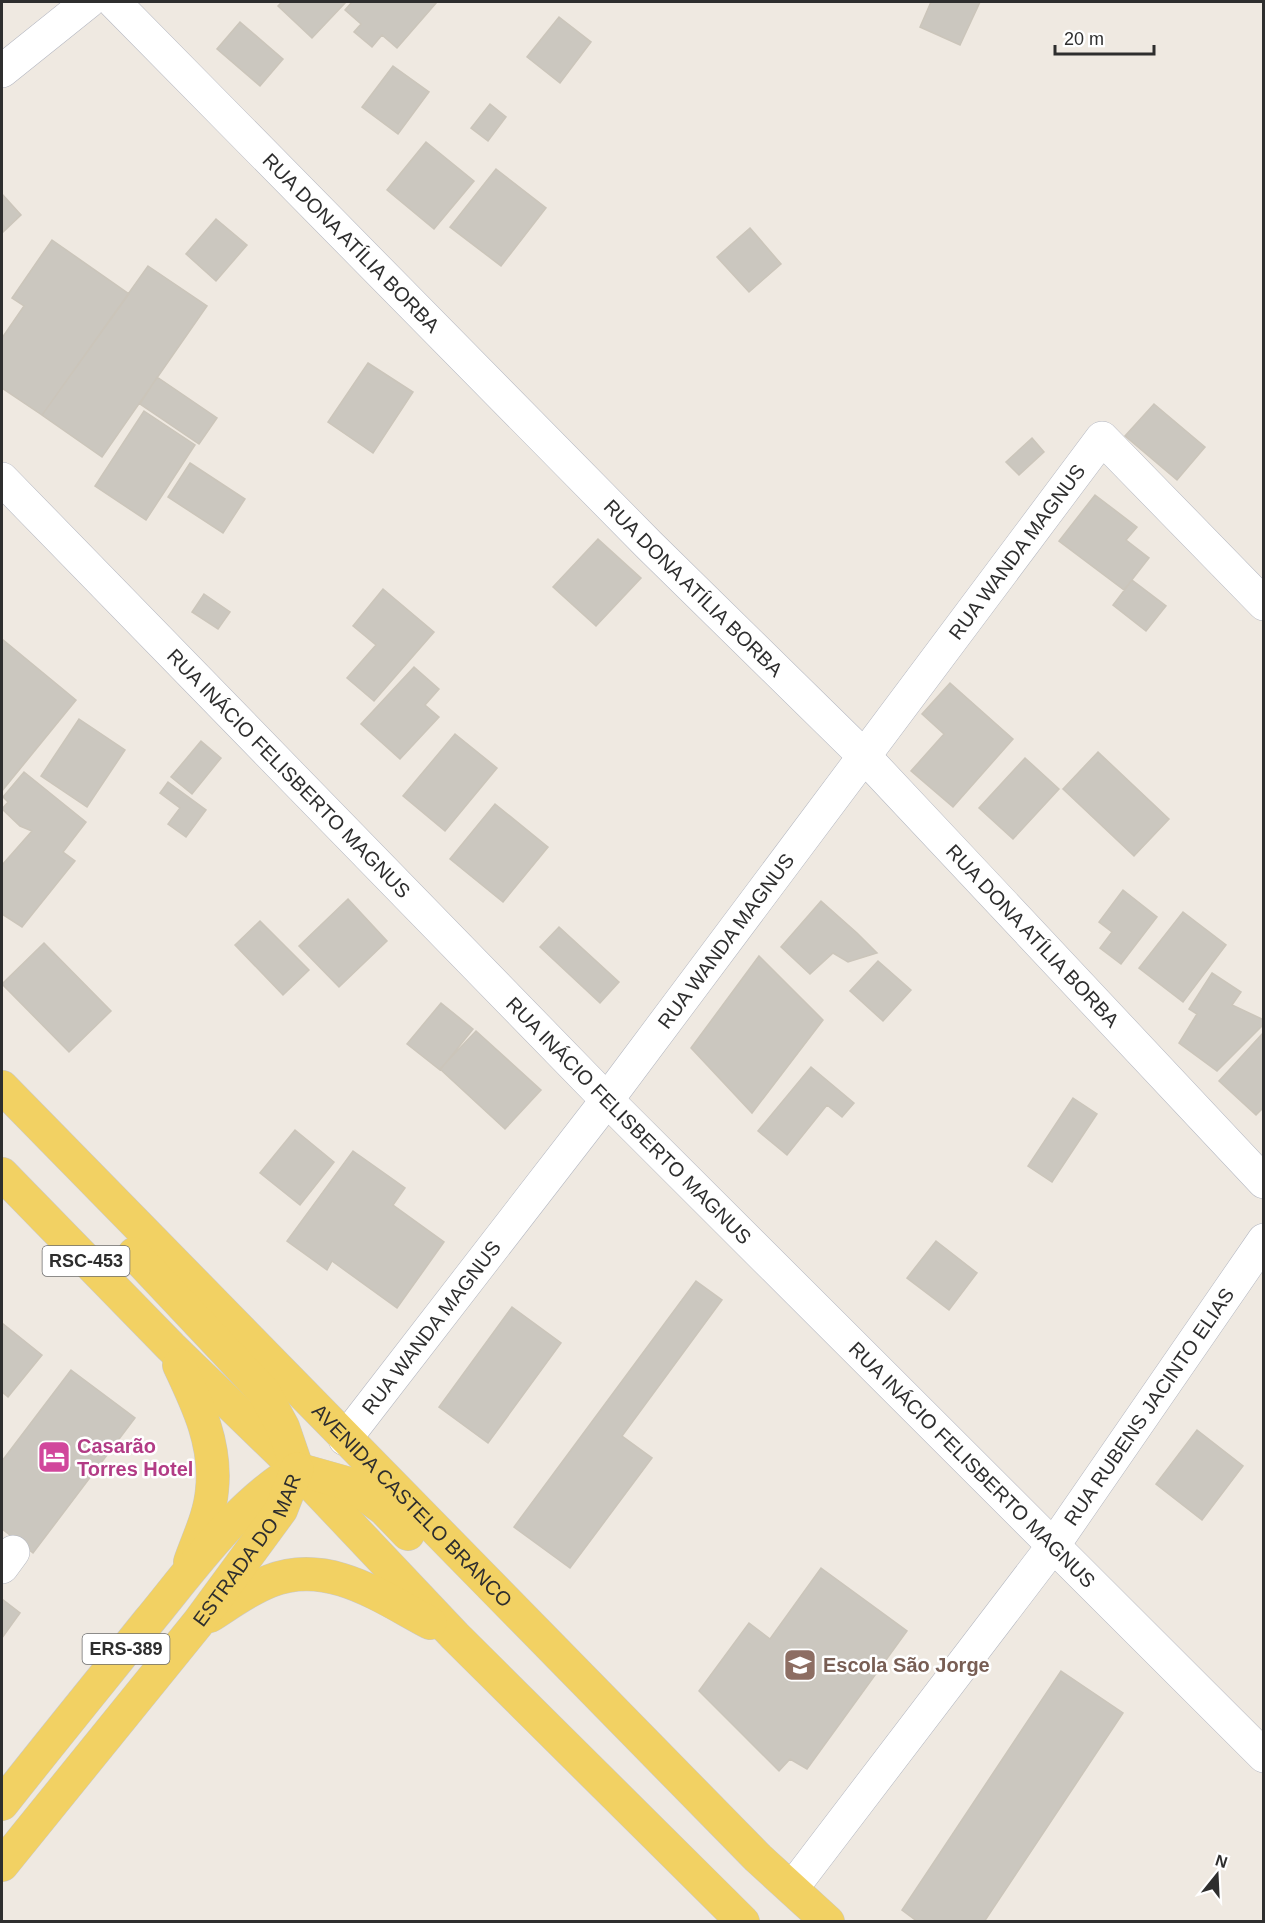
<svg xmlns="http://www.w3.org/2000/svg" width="1265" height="1923" font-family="Helvetica,sans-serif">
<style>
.building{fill:#cbc7bf;stroke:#cbc5ba;stroke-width:1.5}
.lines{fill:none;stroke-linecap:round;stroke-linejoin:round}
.minor-casing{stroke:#b4b7c1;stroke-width:34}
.major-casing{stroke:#c9c9c9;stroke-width:34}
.minor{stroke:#fff;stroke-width:33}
.major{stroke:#f2d163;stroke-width:33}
.labels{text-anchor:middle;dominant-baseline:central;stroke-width:5;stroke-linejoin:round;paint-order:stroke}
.shield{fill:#fff;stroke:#6d6d6d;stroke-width:1.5}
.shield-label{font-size:18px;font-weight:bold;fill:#2e2e2e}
.street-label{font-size:20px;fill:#2e2e2e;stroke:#fff}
.hotel-label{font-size:20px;font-weight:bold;fill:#b23c85;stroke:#fff;text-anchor:start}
.education-label{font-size:20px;font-weight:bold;fill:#785e54;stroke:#fff;text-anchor:start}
</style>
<rect width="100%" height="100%" fill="#efe9e1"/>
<path class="building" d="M 282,2 L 346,2 L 312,38 L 278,6 Z
M 352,2 L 437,2 L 397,48 L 382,35 L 372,47 L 354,32 L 361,24 L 345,10 Z
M 931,2 L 980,2 L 960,45 L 920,27 Z
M 559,17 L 591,42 L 560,83 L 527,57 Z
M 240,22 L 283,59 L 260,86 L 217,49 Z
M 393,66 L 429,92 L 398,134 L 362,107 Z
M 490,104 L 506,117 L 488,141 L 471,128 Z
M 426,142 L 474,181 L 434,229 L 387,190 Z
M 496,169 L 546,208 L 501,266 L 450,227 Z
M 2,194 L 21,215 L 2,233 Z
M 216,219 L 247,245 L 216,281 L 186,254 Z
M 750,228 L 781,264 L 749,292 L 717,257 Z
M 52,240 L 129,294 L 42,415 L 2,388 L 2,338 L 24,306 L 12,298 Z
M 148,266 L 207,306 L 102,457 L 42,415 Z
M 368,363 L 413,392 L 373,453 L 328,422 Z
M 157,377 L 217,418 L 199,444 L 140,404 Z
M 1154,404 L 1205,447 L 1177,480 L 1125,436 Z
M 144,411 L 195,445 L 146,520 L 95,486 Z
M 1032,438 L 1044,452 L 1019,475 L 1006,462 Z
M 190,463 L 245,499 L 223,533 L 168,497 Z
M 1095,495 L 1137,527 L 1126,540 L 1149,558 L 1124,590 L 1059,541 Z
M 598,539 L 641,578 L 596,626 L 553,587 Z
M 1132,580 L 1166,606 L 1146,631 L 1113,605 Z
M 383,589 L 434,632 L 374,701 L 347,678 L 376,645 L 353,626 Z
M 204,594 L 230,612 L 218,629 L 192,612 Z
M 2,639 L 76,700 L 2,791 Z
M 414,667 L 439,689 L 425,705 L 439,717 L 400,759 L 361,724 Z
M 950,683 L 1013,739 L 953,807 L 911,771 L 944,734 L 922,714 Z
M 79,719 L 125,750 L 87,807 L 41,776 Z
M 455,734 L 497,768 L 445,831 L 403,796 Z
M 201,741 L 221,758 L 192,794 L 171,777 Z
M 1098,752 L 1169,819 L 1134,856 L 1063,789 Z
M 1025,758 L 1059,789 L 1013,839 L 979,808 Z
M 24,772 L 86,822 L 63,852 L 75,861 L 22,927 L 2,914 L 2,865 L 32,831 L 20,826 L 2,809 L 8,802 L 3,797 Z
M 168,782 L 206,810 L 186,837 L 168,824 L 180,808 L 160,793 Z
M 495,804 L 548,847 L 503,902 L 450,859 Z
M 1123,890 L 1157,917 L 1121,964 L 1100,948 L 1112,932 L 1099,922 Z
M 348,899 L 387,941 L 339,987 L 299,946 Z
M 821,901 L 857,933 L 877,953 L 848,962 L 833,953 L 810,974 L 781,947 Z
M 1183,912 L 1226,945 L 1183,1002 L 1139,968 Z
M 260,921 L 309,970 L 283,995 L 235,945 Z
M 559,927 L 619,982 L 600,1003 L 540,947 Z
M 44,943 L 111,1011 L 69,1052 L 2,984 Z
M 759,956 L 823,1020 L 752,1113 L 691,1048 Z
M 878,961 L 911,990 L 883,1021 L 850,991 Z
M 1212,973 L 1241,992 L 1232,1005 L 1264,1020 L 1264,1024 L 1217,1071 L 1179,1043 L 1197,1014 L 1189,1009 Z
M 441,1003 L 473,1029 L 440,1070 L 407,1044 Z
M 476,1031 L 541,1090 L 505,1129 L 440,1069 Z
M 1264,1032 L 1264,1107 L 1256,1115 L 1219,1081 Z
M 811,1067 L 854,1103 L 842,1117 L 827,1105 L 787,1155 L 758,1131 Z
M 1073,1098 L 1097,1114 L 1052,1182 L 1028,1166 Z
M 295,1130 L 334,1162 L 300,1205 L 260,1173 Z
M 353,1151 L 405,1188 L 393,1205 L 444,1242 L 397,1308 L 332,1261 L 327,1270 L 287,1241 Z
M 936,1241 L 977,1273 L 949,1310 L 907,1278 Z
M 696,1281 L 722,1300 L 622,1436 L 652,1458 L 570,1568 L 514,1527 Z
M 512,1307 L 561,1343 L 488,1443 L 439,1407 Z
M 2,1323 L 42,1355 L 8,1397 L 2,1392 Z
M 71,1370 L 135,1418 L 33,1553 L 2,1529 L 2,1461 Z
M 1197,1430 L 1243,1466 L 1202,1520 L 1156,1484 Z
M 821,1568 L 907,1631 L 807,1769 L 790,1759 L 779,1771 L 699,1691 L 749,1623 L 770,1639 Z
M 2,1599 L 20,1613 L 2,1638 Z
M 1061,1671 L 1123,1713 L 984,1922 L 918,1922 L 902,1910 Z"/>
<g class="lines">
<g class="minor-casing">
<g id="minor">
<path id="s1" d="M 114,2 L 649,545 L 865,757 L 1264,1182"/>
<path d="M 2,71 L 88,2"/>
<path id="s2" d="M 2,479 L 607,1100 L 1264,1756"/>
<path id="s3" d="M 345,1439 L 607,1100 L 1102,438 L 1264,604"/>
<path d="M 2,1567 L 13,1552"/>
<path id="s4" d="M 793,1887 L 1053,1546 L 1264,1240"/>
</g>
</g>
<g class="major-casing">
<g id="major">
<path id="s5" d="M 2,1087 L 758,1858 L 828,1922"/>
<path d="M 2,1174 L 171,1347 L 297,1469 L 455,1636 L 743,1922"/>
<path d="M 134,1254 L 264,1392 L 283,1427 L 295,1462"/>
<path d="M 179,1365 C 198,1405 217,1445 212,1490 C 210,1515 198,1539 190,1562"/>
<path d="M 297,1469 L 350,1484 L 384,1509 L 408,1534"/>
<path d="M 210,1616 C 229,1604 249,1589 270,1581 C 328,1558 381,1597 430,1623"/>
<path d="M 2,1804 C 50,1743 99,1683 148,1622 C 191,1570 238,1503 297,1469"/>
<path id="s6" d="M 2,1865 L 198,1623 L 281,1510 L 297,1469"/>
</g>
</g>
<use href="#minor" class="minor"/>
<use href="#major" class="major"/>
</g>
<defs>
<g id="hotel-square" transform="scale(1.725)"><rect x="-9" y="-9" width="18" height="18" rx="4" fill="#d1479c" stroke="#fff"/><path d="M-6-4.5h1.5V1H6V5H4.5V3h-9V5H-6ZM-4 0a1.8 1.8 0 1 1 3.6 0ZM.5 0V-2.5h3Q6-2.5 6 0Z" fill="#fff"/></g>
<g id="school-square" transform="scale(1.725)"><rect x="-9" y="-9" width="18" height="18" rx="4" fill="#8d6e63" stroke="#fff"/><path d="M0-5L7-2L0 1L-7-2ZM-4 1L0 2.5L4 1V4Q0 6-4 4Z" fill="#fff"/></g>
</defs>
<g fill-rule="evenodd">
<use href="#hotel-square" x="54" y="1457"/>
<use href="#school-square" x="800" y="1665"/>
</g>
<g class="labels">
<g class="shield">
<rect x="42.5" y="1246" width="87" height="30" rx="4.5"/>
<rect x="82.5" y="1634" width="87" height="30" rx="4.5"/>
</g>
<g class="shield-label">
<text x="86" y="1261">RSC-453</text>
<text x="126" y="1649">ERS-389</text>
</g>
<g class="street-label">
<text stroke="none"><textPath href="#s1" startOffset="338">RUA DONA ATÍLIA BORBA</textPath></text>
<text stroke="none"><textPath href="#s3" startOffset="1113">RUA WANDA MAGNUS</textPath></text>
<text stroke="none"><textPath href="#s1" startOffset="824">RUA DONA ATÍLIA BORBA</textPath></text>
<text stroke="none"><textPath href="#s2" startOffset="411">RUA INÁCIO FELISBERTO MAGNUS</textPath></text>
<text stroke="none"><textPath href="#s1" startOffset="1310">RUA DONA ATÍLIA BORBA</textPath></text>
<text stroke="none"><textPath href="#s3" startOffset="627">RUA WANDA MAGNUS</textPath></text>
<text stroke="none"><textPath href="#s2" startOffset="897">RUA INÁCIO FELISBERTO MAGNUS</textPath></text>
<text stroke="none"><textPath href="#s3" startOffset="141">RUA WANDA MAGNUS</textPath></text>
<text stroke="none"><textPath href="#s4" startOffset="598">RUA RUBENS JACINTO ELIAS</textPath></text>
<text stroke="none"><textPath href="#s2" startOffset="1383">RUA INÁCIO FELISBERTO MAGNUS</textPath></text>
<text stroke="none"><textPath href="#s5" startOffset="586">AVENIDA CASTELO BRANCO</textPath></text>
<text stroke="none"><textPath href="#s6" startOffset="400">ESTRADA DO MAR</textPath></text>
</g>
<g class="hotel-label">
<text x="77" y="1446">Casarão<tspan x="77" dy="23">Torres Hotel</tspan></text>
</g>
<g class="education-label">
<text x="823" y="1665">Escola São Jorge</text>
</g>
</g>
<rect width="1265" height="1923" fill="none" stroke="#2e2e2e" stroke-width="6"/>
<g transform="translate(1217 1875) rotate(18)" stroke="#ffffff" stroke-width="4.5" paint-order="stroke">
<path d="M0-4.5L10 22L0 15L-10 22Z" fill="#2e2e2e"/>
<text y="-9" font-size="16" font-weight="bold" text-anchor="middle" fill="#2e2e2e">N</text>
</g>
<path d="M1055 45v9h99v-9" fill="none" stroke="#2e2e2e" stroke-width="3"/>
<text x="1064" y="45" font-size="18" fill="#2e2e2e" stroke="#ffffff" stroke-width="4.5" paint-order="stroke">20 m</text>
</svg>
